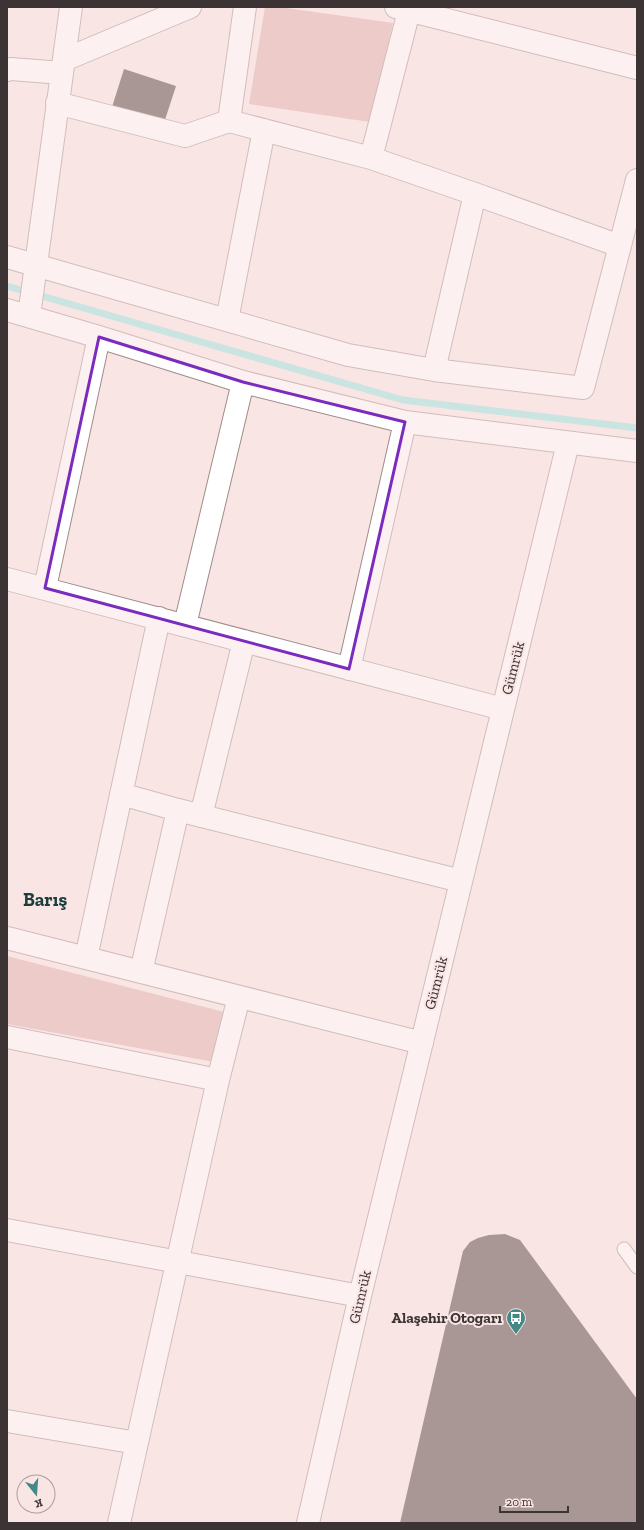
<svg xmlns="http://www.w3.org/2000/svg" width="644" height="1530" font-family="'Zilla Slab',serif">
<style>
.green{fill:#ddaba8}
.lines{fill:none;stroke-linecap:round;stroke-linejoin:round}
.stream{stroke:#8ee3de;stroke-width:7}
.building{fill:#483837}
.lane-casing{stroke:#9f8c8b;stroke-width:15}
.street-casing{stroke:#9f8c8b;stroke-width:24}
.lane{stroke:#fff;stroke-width:13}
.street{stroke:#fff;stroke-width:22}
.marked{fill:none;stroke:#7b2cbf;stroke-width:3;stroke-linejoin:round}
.labels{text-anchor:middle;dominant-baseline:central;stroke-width:4;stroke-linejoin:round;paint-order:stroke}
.street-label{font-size:15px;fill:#3c3434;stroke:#f9e5e3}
.poi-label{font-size:15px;font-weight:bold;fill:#3c3434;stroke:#f9e5e3;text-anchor:end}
.district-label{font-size:19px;font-weight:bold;fill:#1b3d3b;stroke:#f9e5e3}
</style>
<rect width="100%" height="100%" fill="#f9e5e3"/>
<path class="green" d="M 265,7 L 279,7 L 393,23 L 370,122 L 249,104 Z
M 7,956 L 224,1012 L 214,1062 L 7,1024 Z"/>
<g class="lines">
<path class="stream" d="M 7,286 L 403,400 L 637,428"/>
</g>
<path class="building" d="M 124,69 L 176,86 L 164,123 L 112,107 Z
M 505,1234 L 520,1240 L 637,1399 L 637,1523 L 400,1523 L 463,1251 L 470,1242 L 478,1238 L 489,1235 Z"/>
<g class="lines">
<g class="lane-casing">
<path id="lane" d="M 624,1249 L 637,1267"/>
</g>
<g class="street-casing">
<path id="street" d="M 396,7 L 637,68
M 64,60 L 190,7
M 7,70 L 11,69 L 62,73
M 57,103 L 185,136 L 229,121 L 371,158 L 475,194 L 620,246
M 229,121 L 245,7
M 371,158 L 410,7
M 7,257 L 348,355 L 434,370 L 583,388 L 637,180
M 7,310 L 99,337 L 243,382 L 405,422 L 637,451
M 29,316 L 71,7
M 227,320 L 264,130
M 434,370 L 475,194
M 7,579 L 503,709
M 45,588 L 99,337
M 185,625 L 243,382
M 349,669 L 405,422
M 121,794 L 178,810 L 461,881
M 201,816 L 244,641
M 7,938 L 422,1043
M 86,958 L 159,618
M 141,972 L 178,810
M 7,1037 L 218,1080
M 7,1230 L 360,1296
M 7,1421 L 137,1443
M 119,1523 L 218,1080 L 239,997
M 308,1523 L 360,1296 L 568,443"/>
</g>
<use href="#lane" class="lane"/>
<use href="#street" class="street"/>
</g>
<path d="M0 0H644V1530H0ZM 99,337 L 243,382 L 405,422 L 349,669 L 45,588 Z" fill="#f9e5e3" fill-opacity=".55" fill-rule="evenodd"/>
<path class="marked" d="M 99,337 L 243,382 L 405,422 L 349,669 L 45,588 Z"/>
<defs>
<g id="bus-pin" transform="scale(1)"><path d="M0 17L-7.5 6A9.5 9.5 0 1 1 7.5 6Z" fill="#438a87" stroke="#f9e5e3"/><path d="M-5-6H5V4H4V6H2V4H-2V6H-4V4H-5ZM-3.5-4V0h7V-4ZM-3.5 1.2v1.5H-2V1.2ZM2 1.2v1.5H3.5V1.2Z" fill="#fff"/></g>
</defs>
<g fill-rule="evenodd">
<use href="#bus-pin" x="516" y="1318"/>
</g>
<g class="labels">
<g class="street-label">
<text transform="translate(513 668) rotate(-76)">Gümrük</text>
<text transform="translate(436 983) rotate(-76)">Gümrük</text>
<text transform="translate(360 1297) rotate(-77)">Gümrük</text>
</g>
<g class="poi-label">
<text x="502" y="1318">Alaşehir Otogarı</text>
</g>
<g class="district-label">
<text x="45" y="899">Barış</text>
</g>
</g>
<rect width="644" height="1530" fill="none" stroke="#3c3434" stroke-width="16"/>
<g transform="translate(36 1494) rotate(163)"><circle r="19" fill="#f9e5e3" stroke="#ad9e9d"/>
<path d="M0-3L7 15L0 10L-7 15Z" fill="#438a87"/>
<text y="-6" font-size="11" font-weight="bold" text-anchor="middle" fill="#3c3434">K</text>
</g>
<path d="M500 1506v6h68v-6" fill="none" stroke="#3c3434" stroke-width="2"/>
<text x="506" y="1506" font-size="12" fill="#3c3434" stroke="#f9e5e3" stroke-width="3" paint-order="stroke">20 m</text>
</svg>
